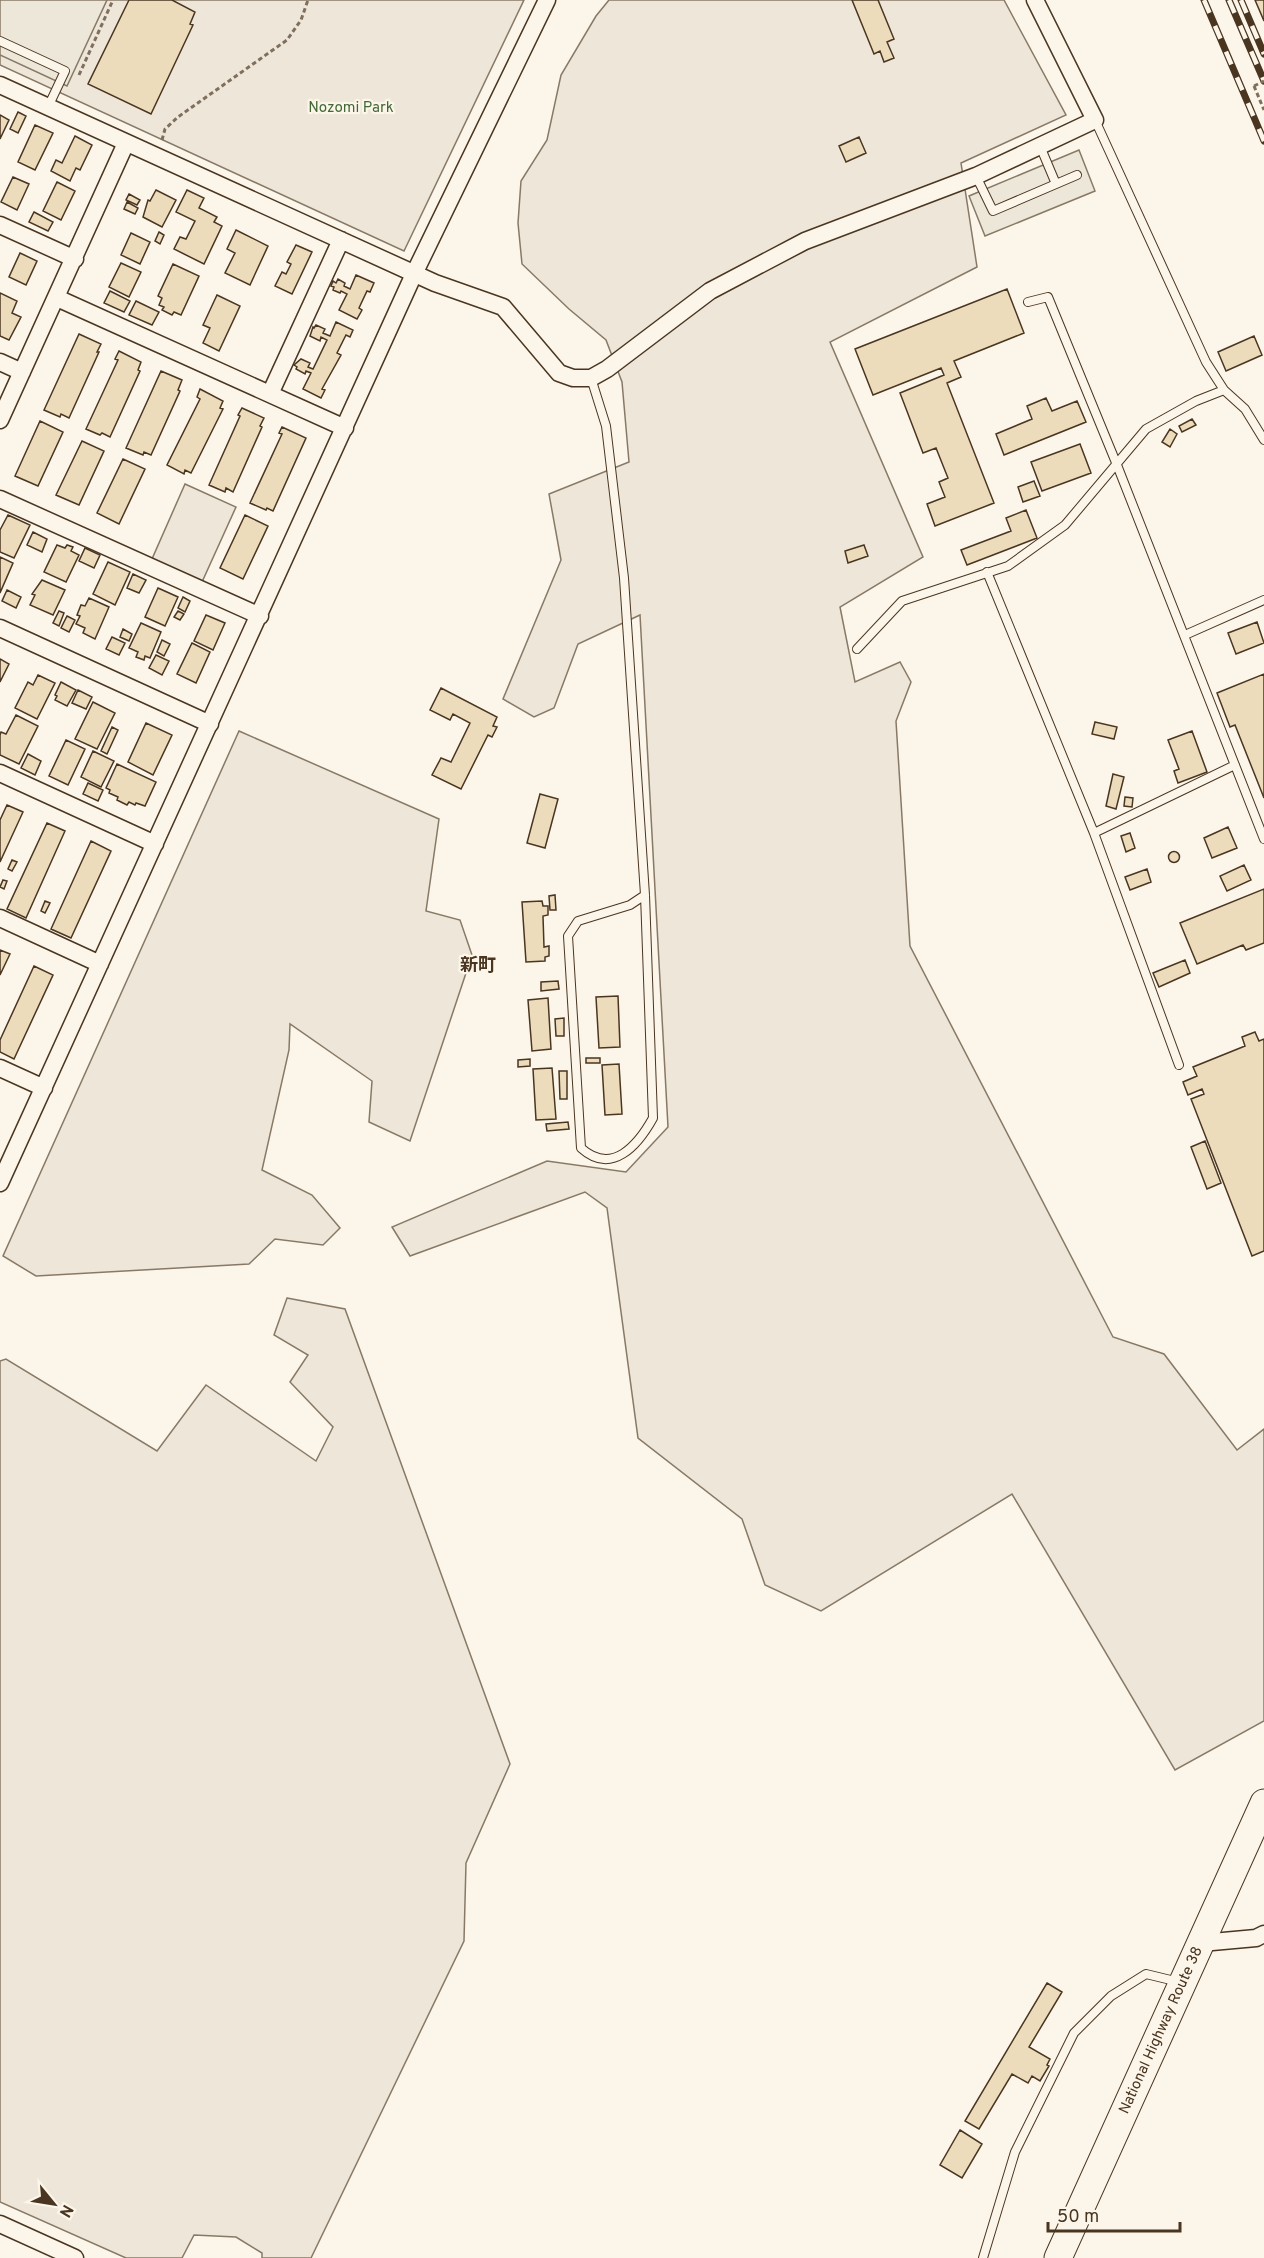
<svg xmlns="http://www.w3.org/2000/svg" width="1264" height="2258" font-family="Overpass,'Noto Sans JP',sans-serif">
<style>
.green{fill:#ede6d9;stroke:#887966;stroke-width:1.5}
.parking{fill:#ede7d9;stroke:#887966;stroke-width:1.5}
.building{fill:#ecdcbc;stroke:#4a3520;stroke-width:1.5}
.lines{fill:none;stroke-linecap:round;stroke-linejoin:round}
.service-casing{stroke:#4a3520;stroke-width:10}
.minor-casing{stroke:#4a3520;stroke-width:19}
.trunk-casing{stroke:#4a3520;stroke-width:29}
.path{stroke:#7f6f5c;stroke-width:3;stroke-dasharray:4.5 3;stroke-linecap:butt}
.service{stroke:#fbf6e9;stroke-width:8}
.minor{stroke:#fbf6e9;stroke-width:16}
.trunk{stroke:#fbf6e9;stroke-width:27}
.rail-casing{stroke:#4a3520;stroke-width:7}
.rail{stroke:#fbf6e9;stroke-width:4.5;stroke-dasharray:14;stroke-linecap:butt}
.path-bridge{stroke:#7f6f5c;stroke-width:3;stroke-dasharray:4.5 3;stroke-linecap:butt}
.labels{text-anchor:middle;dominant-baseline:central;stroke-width:4.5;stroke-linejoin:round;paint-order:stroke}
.park-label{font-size:15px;fill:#436837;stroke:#fbf6e9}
.street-label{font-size:15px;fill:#4a3520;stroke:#fbf6e9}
.quarter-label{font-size:18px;font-weight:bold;fill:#4a3520;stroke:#fbf6e9}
</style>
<rect width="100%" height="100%" fill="#fbf6e9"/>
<path class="green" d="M 0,0 L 524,0 L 404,251 L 0,65 Z
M 609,0 L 1004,0 L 1066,115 L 961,163 L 977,267 L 830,342 L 923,557 L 840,607 L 855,682 L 900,662 L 911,682 L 896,721 L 910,946 L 1113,1337 L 1164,1354 L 1237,1450 L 1264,1429 L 1264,1721 L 1175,1770 L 1012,1494 L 821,1611 L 765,1585 L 742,1519 L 638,1438 L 607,1208 L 585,1192 L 410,1256 L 392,1227 L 547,1161 L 626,1172 L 668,1127 L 640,615 L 578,644 L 554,708 L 534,717 L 503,699 L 561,560 L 549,494 L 629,462 L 622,382 L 606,340 L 569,309 L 522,264 L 518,223 L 521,181 L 547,140 L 561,75 L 596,16 Z
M 185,484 L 236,507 L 202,582 L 152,559 Z
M 239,731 L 439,819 L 426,911 L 460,920 L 472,955 L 410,1141 L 369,1122 L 372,1081 L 290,1024 L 289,1050 L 262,1170 L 312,1195 L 340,1228 L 323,1245 L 275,1239 L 249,1264 L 36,1276 L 3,1256 Z
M 287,1298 L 345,1309 L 510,1764 L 466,1863 L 464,1941 L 311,2258 L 262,2258 L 262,2253 L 236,2237 L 194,2235 L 182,2258 L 126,2258 L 0,2202 L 0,1361 L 6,1359 L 157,1451 L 206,1385 L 316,1461 L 333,1427 L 290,1382 L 308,1355 L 274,1335 Z"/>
<path class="parking" d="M 0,0 L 107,0 L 67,86 L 0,55 Z
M 1079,150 L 1095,191 L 985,236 L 969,196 Z"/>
<path class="building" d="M 129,0 L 172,0 L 195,12 L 190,24 L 193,25 L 151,114 L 88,84 Z
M 852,0 L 878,0 L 894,39 L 887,42 L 894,58 L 884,62 L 880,51 L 874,54 Z
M 1255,0 L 1264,0 L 1264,21 Z
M 18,112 L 26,116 L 18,133 L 10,129 Z
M 0,115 L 9,120 L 0,139 Z
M 35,125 L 53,133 L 35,170 L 18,162 Z
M 75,136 L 92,145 L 80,170 L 76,168 L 70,181 L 51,171 L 56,160 L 62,163 Z
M 859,137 L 866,153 L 846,162 L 839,146 Z
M 13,177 L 29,184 L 17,210 L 1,202 Z
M 57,182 L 75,191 L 61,220 L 43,211 Z
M 156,190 L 176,200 L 162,227 L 143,217 L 148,200 L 150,201 Z
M 187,190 L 204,198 L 199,208 L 217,217 L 214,222 L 222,226 L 204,264 L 174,249 L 180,237 L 186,239 L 195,221 L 176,212 Z
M 129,194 L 140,200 L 137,205 L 126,200 Z
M 127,202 L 138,208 L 135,214 L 124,209 Z
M 34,212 L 53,222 L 48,231 L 29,222 Z
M 236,230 L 268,246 L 250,285 L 225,273 L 235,253 L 227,249 Z
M 159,232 L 164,235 L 160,244 L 155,241 Z
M 131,233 L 150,242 L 140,264 L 121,255 Z
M 296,245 L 312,252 L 292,294 L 275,286 L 282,272 L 286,274 L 291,264 L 287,262 Z
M 20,253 L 37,261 L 26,285 L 9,277 Z
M 121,263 L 141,272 L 129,297 L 109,287 Z
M 173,264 L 199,276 L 181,315 L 174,312 L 172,315 L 162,310 L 164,307 L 159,305 L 162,298 L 158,296 Z
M 356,275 L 374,283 L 370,292 L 367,291 L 359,308 L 362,310 L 357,319 L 339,310 L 347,294 L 341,291 L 340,293 L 333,290 L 334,287 L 331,286 L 333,281 L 336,283 L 338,279 L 345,283 L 344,286 L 350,289 Z
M 1007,289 L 1024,333 L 954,361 L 961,377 L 947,383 L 994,503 L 935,526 L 927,504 L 945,497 L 939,482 L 948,478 L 936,448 L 923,453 L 900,393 L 944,375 L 941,368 L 873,395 L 855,349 Z
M 110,291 L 130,301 L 124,312 L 104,303 Z
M 0,293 L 17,301 L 12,313 L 21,317 L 9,340 L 0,336 Z
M 217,295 L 240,306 L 219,351 L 203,343 L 210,328 L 203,325 Z
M 136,301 L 159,312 L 152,325 L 129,315 Z
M 336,322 L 353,330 L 350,337 L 346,335 L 337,353 L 341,355 L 322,389 L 325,390 L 321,398 L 303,389 L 311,373 L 306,371 L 305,374 L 296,369 L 297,367 L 294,365 L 301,359 L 310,363 L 308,367 L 313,369 L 327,340 L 321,337 L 320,341 L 310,336 L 313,327 L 314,328 L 316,325 L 325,329 L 323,333 L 330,336 Z
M 79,334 L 101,344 L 97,352 L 99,352 L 69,418 L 61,414 L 60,417 L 44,410 Z
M 1254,336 L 1262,355 L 1226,371 L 1218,352 Z
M 119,351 L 141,362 L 138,370 L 140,371 L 110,437 L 102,433 L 100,435 L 86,429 L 118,360 L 115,359 Z
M 161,371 L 182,380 L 178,390 L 180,391 L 151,455 L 144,452 L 143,455 L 126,448 Z
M 200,389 L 223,401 L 220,408 L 223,409 L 191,473 L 185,470 L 184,474 L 167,465 L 200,399 L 197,397 Z
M 1046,398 L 1052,411 L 1077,401 L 1086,422 L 1004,455 L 996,434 L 1032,419 L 1027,406 Z
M 242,408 L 264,418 L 260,426 L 262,427 L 233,492 L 226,488 L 225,492 L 209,485 L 240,416 L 238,415 Z
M 1192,419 L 1196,425 L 1182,432 L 1179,426 Z
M 40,421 L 63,432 L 38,486 L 15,476 Z
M 282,427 L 306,438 L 273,511 L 267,508 L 266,510 L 250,503 L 282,434 L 279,433 Z
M 1170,429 L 1177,434 L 1170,447 L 1162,442 Z
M 82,441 L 104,451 L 79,505 L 56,495 Z
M 1080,444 L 1091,473 L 1042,491 L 1031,462 Z
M 123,459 L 145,469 L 119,524 L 97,513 Z
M 1034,481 L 1040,496 L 1023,502 L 1018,487 Z
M 1026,510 L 1037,538 L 967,565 L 961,550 L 1011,531 L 1006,518 Z
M 8,515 L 30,525 L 14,558 L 0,552 L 0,530 Z
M 245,515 L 268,526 L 243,579 L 220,568 Z
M 33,532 L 47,539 L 42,552 L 27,545 Z
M 57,545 L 65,548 L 67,545 L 73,547 L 71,551 L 79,555 L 66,582 L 44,572 Z
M 864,545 L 868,556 L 848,563 L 845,551 Z
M 85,548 L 100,555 L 94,568 L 79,561 Z
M 0,557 L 13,563 L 0,593 Z
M 108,562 L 130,572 L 115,605 L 93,594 Z
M 133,574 L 146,580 L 139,593 L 127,588 Z
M 42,580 L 65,590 L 53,615 L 30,605 L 35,595 L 32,594 Z
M 158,588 L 178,597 L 165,626 L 145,617 Z
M 7,590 L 21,597 L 16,608 L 2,601 Z
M 183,597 L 190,601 L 185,612 L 178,608 Z
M 89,598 L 109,607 L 95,639 L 83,633 L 85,628 L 76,624 L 80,616 L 77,615 L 81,605 L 85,606 Z
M 59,611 L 64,613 L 59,626 L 53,623 Z
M 178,611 L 184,614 L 180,620 L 174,617 Z
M 206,615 L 225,623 L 213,650 L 194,641 Z
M 67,616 L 75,620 L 69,632 L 61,628 Z
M 1257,622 L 1264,643 L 1236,654 L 1228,633 Z
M 141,623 L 161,632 L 150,658 L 145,656 L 144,660 L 136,657 L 138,652 L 129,648 Z
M 123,629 L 132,634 L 129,641 L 120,637 Z
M 112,637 L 125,643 L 119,655 L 106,649 Z
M 162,640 L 170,644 L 164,656 L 157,652 Z
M 192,643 L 210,652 L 196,683 L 177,674 Z
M 156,655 L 169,661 L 162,675 L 149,668 Z
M 0,659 L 9,664 L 0,682 Z
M 1264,674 L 1264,798 L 1235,725 L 1230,727 L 1217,693 Z
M 38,675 L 55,683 L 37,719 L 15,708 L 28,682 L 33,685 Z
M 61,682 L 76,690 L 67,706 L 55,700 L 57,696 L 55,695 Z
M 441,688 L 497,717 L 493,726 L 497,727 L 492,737 L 488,735 L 461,789 L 432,775 L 441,758 L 451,762 L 470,723 L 453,714 L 450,720 L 430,710 Z
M 78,690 L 92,697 L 86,709 L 72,703 Z
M 93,702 L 115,713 L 97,749 L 75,739 Z
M 16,715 L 38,726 L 19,764 L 0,755 L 0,735 L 1,732 L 6,734 Z
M 1095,722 L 1117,727 L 1114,739 L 1092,734 Z
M 146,723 L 172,735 L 153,775 L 128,762 Z
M 112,727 L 118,730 L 107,754 L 101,751 Z
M 1192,731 L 1207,772 L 1178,783 L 1174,771 L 1179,769 L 1168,740 Z
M 66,740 L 85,749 L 68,785 L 49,776 Z
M 93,751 L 114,761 L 101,787 L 81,777 Z
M 28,754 L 41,761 L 35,775 L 21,768 Z
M 117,764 L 156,782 L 145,806 L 136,803 L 135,805 L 129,802 L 127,805 L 117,800 L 118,797 L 109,793 L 110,790 L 106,788 Z
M 1113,774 L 1124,777 L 1116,809 L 1106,806 Z
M 88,783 L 103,790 L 98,801 L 83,794 Z
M 540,794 L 558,799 L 545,848 L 527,843 Z
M 1125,797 L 1133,798 L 1132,807 L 1124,806 Z
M 7,805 L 23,812 L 0,862 L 0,820 Z
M 47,823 L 65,831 L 26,918 L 7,909 Z
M 1228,827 L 1237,848 L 1212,858 L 1204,838 Z
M 1130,833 L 1135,848 L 1126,852 L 1121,836 Z
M 91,841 L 111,851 L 71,938 L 51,929 Z
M1168.5 857a5.5 5.5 0 1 1 11 0a5.5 5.5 0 1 1-11 0Z
M 12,860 L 17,862 L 12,871 L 8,869 Z
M 1244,865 L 1251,880 L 1227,891 L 1220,876 Z
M 1147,869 L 1151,882 L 1130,890 L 1125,877 Z
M 3,880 L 7,881 L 4,889 L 0,887 Z
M 1264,889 L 1264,943 L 1246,950 L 1243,945 L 1197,964 L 1180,923 Z
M 555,895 L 556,910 L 550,910 L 549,896 Z
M 45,901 L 50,903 L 45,913 L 41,911 Z
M 542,901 L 543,906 L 548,906 L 548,915 L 543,916 L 544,947 L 549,946 L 549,956 L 545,957 L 545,961 L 526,962 L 522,902 Z
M 0,950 L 10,954 L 0,975 Z
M 1185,960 L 1190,973 L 1159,987 L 1153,973 Z
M 34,966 L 53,975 L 14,1059 L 0,1052 L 0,1040 Z
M 558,981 L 559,989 L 541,991 L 541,982 Z
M 618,996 L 620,1047 L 599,1048 L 596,997 Z
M 548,998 L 551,1049 L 532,1051 L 528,1000 Z
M 564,1018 L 564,1036 L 556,1036 L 555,1019 Z
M 1255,1032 L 1259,1041 L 1264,1039 L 1264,1251 L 1252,1256 L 1191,1099 L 1204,1094 L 1202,1089 L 1188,1095 L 1183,1082 L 1197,1076 L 1193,1067 L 1245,1046 L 1242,1037 Z
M 586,1058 L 600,1058 L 600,1063 L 586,1063 Z
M 530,1059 L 530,1066 L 518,1067 L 518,1060 Z
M 619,1064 L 622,1114 L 605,1115 L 602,1065 Z
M 552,1068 L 556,1119 L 536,1120 L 533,1069 Z
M 559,1071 L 567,1071 L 567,1099 L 560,1099 Z
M 568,1122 L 569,1129 L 547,1131 L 546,1124 Z
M 1205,1141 L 1221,1183 L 1207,1189 L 1191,1147 Z
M 1047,1983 L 1062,1992 L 1029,2047 L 1050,2059 L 1047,2065 L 1049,2066 L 1040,2081 L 1032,2076 L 1028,2083 L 1012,2074 L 979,2129 L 965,2121 Z
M 960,2130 L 982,2144 L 962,2178 L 940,2165 Z"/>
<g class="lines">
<g class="service-casing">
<path id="service" d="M 0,41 L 65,71 L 48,107
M 1040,146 L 1056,184
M 976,176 L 993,211 L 1077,175
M 1028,302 L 1048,297 L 1117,465 L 1264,839
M 591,378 L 606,426 L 624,578 L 645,895 L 653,1118 C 638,1145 612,1176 581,1148 L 568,936 L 578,921 L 630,905 L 645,895
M 1224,390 L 1245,409 L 1264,440
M 987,572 L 1094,833 L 1179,1065
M 1185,635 L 1264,600
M 857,649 L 902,601 L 1008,566 L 1065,525 L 1146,429 L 1196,401 L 1224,390 L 1206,362 L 1095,120
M 1094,833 L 1235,765
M 983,2258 L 1015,2152 L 1074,2033 L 1111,1996 L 1146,1974 L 1179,1982"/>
</g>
<g class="minor-casing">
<path id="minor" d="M 0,85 L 435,283 L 503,307 L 559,373 L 573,378 L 591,378 L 607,369 L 710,291 L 805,241 L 976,176 L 1095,120 L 1035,0
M 0,225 L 75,259
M 57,298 L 345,428
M 0,362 L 22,372
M 270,394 L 341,240
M 0,420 L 126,143
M 0,499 L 260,616
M 0,628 L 210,724
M 0,773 L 155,844
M 0,918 L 100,964
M 0,1068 L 44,1088
M 0,1183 L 414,274 L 547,0
M 1201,1943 L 1256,1938 L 1264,1934
M 0,2224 L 75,2258"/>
</g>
<g class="trunk-casing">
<g id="trunk">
<path id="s1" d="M 1058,2258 L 1264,1803"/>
</g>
</g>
<path class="path" d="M 79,75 L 113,0
M 1254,86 L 1264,110
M 162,140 L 165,129 L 178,117 L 287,40 L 301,20 L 308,0"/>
<use href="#service" class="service"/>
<use href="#minor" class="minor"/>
<use href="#trunk" class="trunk"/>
<g class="rail-casing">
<path id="rail" d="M 1204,0 L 1264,141
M 1229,0 L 1264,81
M 1241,0 L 1264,54"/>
</g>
<use href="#rail" class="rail"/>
<path class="path-bridge" d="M 1254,86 L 1264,81"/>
</g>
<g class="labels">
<g class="park-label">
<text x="351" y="108">Nozomi Park</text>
</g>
<g class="street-label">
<text stroke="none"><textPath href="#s1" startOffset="250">National Highway Route 38</textPath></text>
</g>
<g class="quarter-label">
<text x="478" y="966">新町</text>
</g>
</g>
<g transform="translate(54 2204) rotate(120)" stroke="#fbf6e9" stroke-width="4.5" paint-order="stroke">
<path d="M0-4.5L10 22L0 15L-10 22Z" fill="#4a3520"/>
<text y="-9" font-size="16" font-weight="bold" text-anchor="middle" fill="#4a3520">N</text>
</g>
<path d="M1048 2222v9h132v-9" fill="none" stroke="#4a3520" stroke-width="3"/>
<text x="1057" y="2222" font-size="18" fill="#4a3520" stroke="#fbf6e9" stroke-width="4.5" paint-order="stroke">50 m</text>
</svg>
